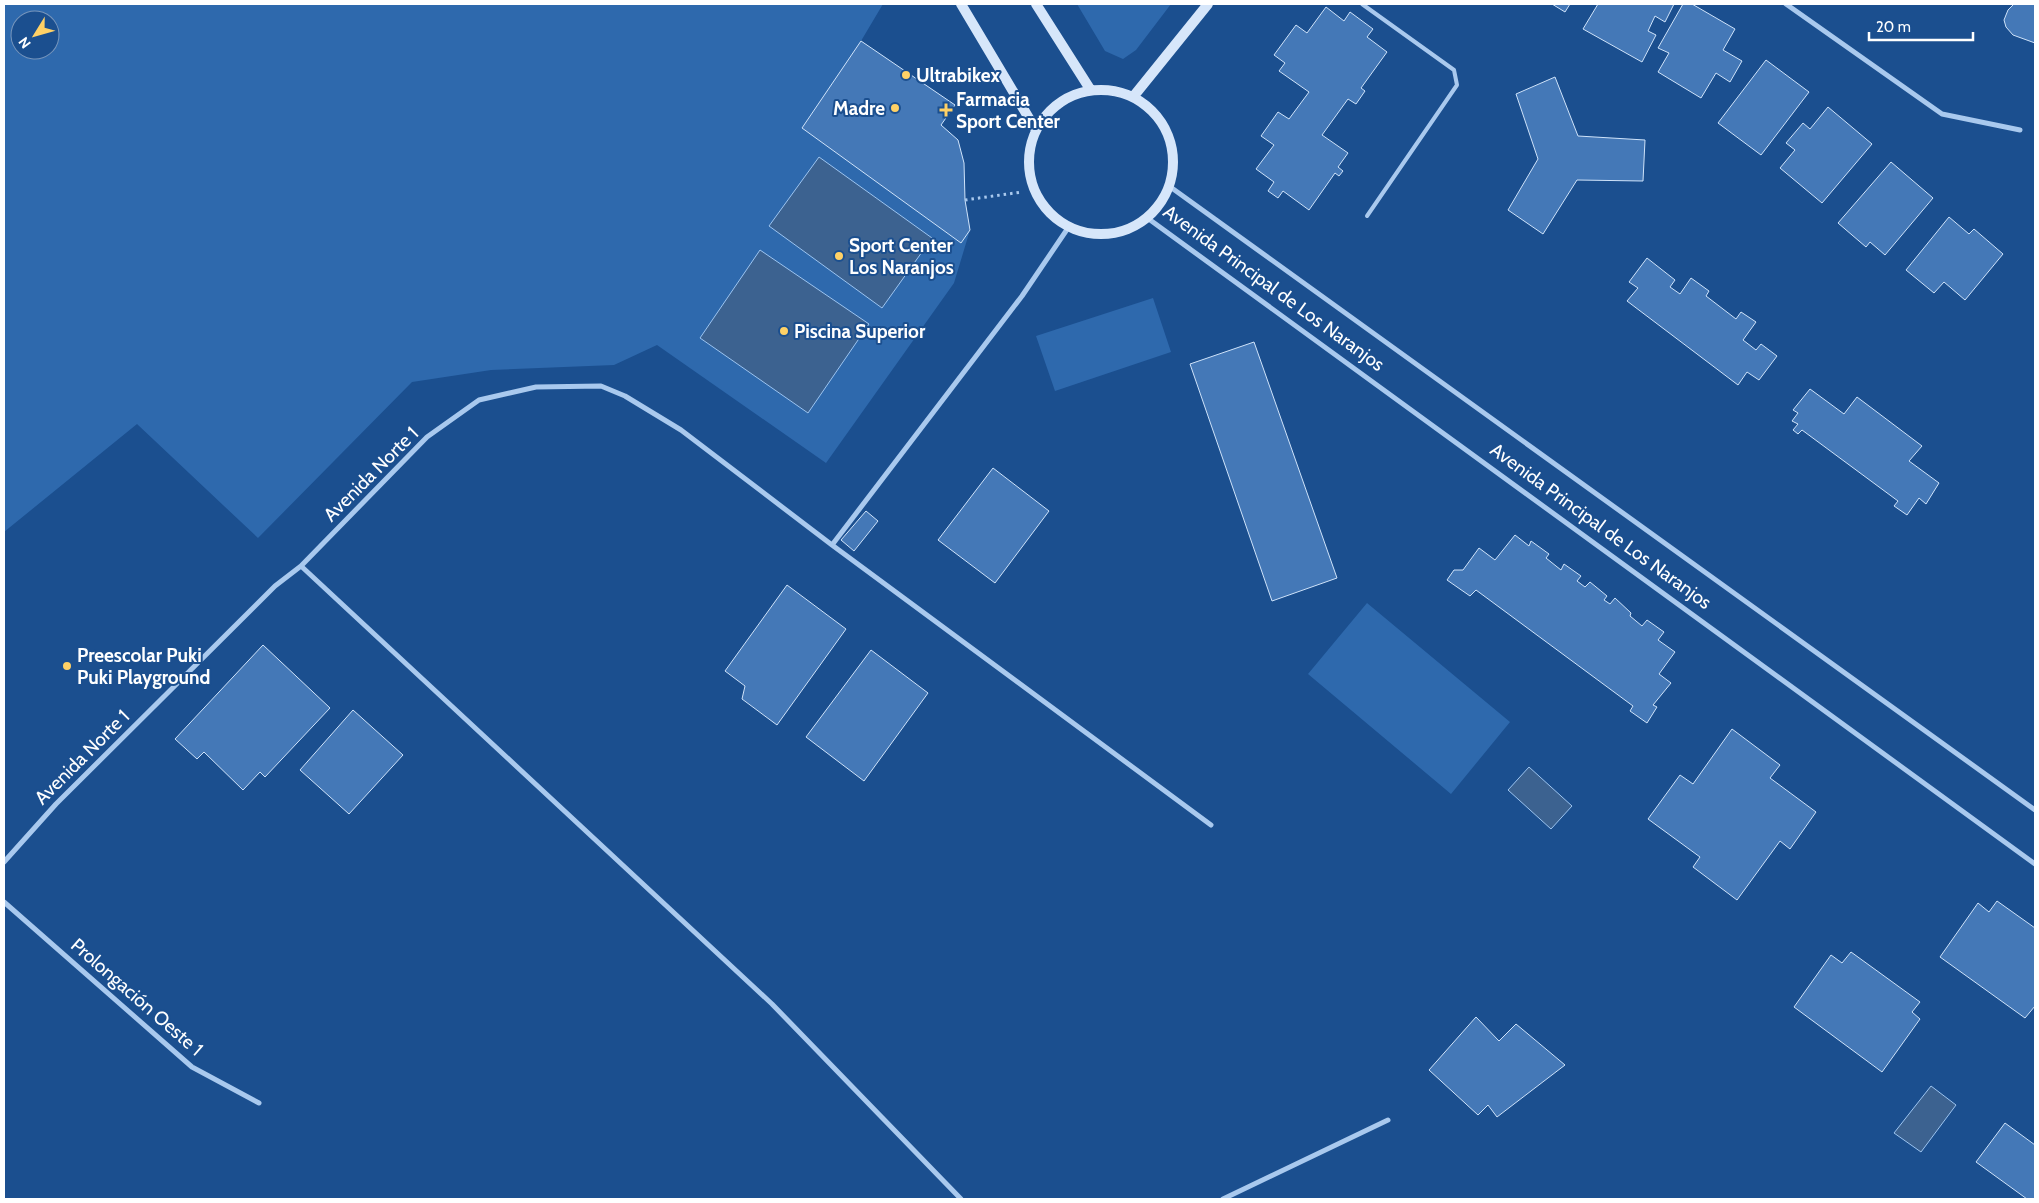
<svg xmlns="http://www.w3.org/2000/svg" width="2039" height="1203" font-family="Cabin,sans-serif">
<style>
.green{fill:#2e69ad;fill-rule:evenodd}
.water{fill:#3c6290;stroke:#9cc4f0}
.building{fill:#4478b7;stroke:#cfe3fa}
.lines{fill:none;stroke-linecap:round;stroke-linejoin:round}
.path{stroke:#a9c9ee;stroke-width:3;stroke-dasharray:2.5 4;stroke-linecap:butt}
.service{stroke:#a9c9ee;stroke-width:4}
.minor{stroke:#a9c9ee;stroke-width:5}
.secondary{stroke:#d6e6fa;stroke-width:10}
.poi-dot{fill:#ffd166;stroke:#1b4f8f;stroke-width:2}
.labels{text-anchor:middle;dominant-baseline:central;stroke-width:4;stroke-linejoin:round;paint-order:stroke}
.poi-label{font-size:19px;font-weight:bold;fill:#fff;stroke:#1b4f8f;text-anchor:start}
.street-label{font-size:19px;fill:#fff;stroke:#1b4f8f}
</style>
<rect width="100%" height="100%" fill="#1b4f8f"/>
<path class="green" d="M 4,4 L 883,4 L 861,41 L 955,105 L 941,125 L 958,140 L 964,163 L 965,200 L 970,230 L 954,283 L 826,463 L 657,345 L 614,365 L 491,370 L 412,382 L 258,538 L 137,424 L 4,532 ZM 20,20 L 50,20 L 50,50 L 20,50 Z
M 1077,4 L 1171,4 L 1136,50 L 1123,59 L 1105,51 Z
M 1153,298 L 1171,352 L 1055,391 L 1036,336 Z
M 1367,603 L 1510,722 L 1451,794 L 1308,674 Z"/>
<path class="water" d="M 819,157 L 932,238 L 882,308 L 769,226 Z
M 760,250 L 869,324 L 808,413 L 700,338 Z
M 1529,767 L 1572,806 L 1551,829 L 1508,790 Z
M 1931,1086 L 1956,1105 L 1921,1152 L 1894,1133 Z"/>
<path class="building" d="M 1552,4 L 1570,4 L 1565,12 Z
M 1598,4 L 1597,4 L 1674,4 L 1665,22 L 1655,16 L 1648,31 L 1656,35 L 1642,62 L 1583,29 Z
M 1683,4 L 1692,4 L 1735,29 L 1723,50 L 1742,61 L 1730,82 L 1716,73 L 1701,98 L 1658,72 L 1669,53 L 1658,48 Z
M 2014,4 L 2035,4 L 2035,43 L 2013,35 L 2006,27 L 2004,20 L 2008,10 Z
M 1326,7 L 1344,21 L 1350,12 L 1373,29 L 1367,37 L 1387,52 L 1361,88 L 1365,91 L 1356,104 L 1348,99 L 1322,135 L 1348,153 L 1338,167 L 1343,171 L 1339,176 L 1335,173 L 1309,210 L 1283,191 L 1278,198 L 1268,191 L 1274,182 L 1256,169 L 1274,145 L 1261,136 L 1278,112 L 1289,119 L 1309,92 L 1279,71 L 1285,63 L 1274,55 L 1296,25 L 1307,33 Z
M 861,41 L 955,105 L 941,125 L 958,140 L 964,163 L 965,200 L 970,230 L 961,243 L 802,128 Z
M 1766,60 L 1809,92 L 1761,155 L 1718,123 Z
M 1555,77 L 1578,136 L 1645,140 L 1643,181 L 1577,180 L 1543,234 L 1508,210 L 1538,159 L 1516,94 Z
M 1828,107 L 1872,144 L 1822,203 L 1780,168 L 1795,150 L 1786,143 L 1803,123 L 1810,129 Z
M 1891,162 L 1933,198 L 1885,255 L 1870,242 L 1866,247 L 1838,223 Z
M 1949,217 L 1969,234 L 1974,229 L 2003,254 L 1965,300 L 1944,282 L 1934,293 L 1906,270 Z
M 1647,258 L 1675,280 L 1670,287 L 1680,294 L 1691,278 L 1709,291 L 1706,296 L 1736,319 L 1741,312 L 1756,322 L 1743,340 L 1756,350 L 1761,344 L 1777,356 L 1759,380 L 1747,372 L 1738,385 L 1627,301 L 1638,288 L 1629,282 Z
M 1254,342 L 1337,578 L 1272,601 L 1190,364 Z
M 1810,389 L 1844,414 L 1857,397 L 1922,446 L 1909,461 L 1939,483 L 1926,504 L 1919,498 L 1907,515 L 1894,506 L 1898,501 L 1802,430 L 1798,434 L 1793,430 L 1798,424 L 1792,421 L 1798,413 L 1793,410 Z
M 993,468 L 1049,511 L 995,583 L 938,540 Z
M 866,511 L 878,521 L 854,551 L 841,540 Z
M 1515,535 L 1529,546 L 1531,541 L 1549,554 L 1546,558 L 1561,570 L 1564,564 L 1581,576 L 1577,581 L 1585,587 L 1590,582 L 1607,596 L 1604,600 L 1610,604 L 1615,598 L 1631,613 L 1630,616 L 1642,626 L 1647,620 L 1664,632 L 1658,640 L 1675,652 L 1659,674 L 1671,683 L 1653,705 L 1657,707 L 1647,723 L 1630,711 L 1633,706 L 1476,590 L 1470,596 L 1447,580 L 1454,570 L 1463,570 L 1479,548 L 1495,560 Z
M 787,585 L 846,629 L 777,725 L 742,699 L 745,686 L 725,671 Z
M 263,645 L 330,708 L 265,777 L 260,772 L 243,790 L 204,752 L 197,759 L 175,739 Z
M 871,650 L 928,693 L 864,781 L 806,737 Z
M 353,710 L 403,755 L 349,814 L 300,770 Z
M 1732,729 L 1780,765 L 1770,778 L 1816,812 L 1790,849 L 1780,841 L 1737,900 L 1693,867 L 1700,857 L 1648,819 L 1680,775 L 1693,784 Z
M 1997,901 L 2035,928 L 2035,1006 L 2025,1018 L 1940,957 L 1978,903 L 1989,912 Z
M 1851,952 L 1920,1002 L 1912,1012 L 1920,1019 L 1882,1072 L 1794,1007 L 1831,955 L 1842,963 Z
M 1476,1017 L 1499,1041 L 1516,1024 L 1565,1065 L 1497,1117 L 1488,1105 L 1478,1115 L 1429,1070 Z
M 2005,1123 L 2035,1145 L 2035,1199 L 2027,1199 L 1976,1162 Z"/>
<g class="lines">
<path class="path" d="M 965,200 L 1022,192"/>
<path class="service" d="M 1362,4 L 1454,70 L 1457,85 L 1367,216"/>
<path class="minor" d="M 1786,4 L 1942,114 L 2020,130
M 1169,186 L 2035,810
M 1146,217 L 2035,864
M 832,545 L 1022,296 L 1068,228
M 301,566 L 772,1004 L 961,1199
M 4,862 L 56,804 L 275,586 L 301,566 L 427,437 L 479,400 L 536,387 L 601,386 L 625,396 L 681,430 L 832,545 L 1211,825
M 4,902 L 192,1067 L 259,1103
M 1223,1199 L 1388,1120"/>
<path class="secondary" d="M 961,4 L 1036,130
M 1036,4 L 1090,89
M1029 162a72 72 0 1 1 144 0a72 72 0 1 1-144 0Z
M 1133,97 L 1208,4"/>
</g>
<g class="poi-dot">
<circle cx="906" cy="75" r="5"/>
<circle cx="895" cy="108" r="5"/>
<path d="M943.5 102.5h5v5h5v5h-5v5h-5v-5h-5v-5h5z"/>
<circle cx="839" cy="256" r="5"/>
<circle cx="784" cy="331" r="5"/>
<circle cx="67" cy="666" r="5"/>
</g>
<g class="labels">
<g class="poi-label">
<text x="916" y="75">Ultrabikex</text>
<text x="956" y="99">Farmacia<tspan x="956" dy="22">Sport Center</tspan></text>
<text x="885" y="108" text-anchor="end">Madre</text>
<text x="849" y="245">Sport Center<tspan x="849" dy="22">Los Naranjos</tspan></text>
<text x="794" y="331">Piscina Superior</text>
<text x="77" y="655">Preescolar Puki<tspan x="77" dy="22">Puki Playground</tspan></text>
</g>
<g class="street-label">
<text transform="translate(1274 288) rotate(36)">Avenida Principal de Los Naranjos</text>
<text transform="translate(371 474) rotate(-45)">Avenida Norte 1</text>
<text transform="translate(1601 526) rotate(36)">Avenida Principal de Los Naranjos</text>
<text transform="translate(82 757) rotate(-45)">Avenida Norte 1</text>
<text transform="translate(137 997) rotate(41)">Prolongación Oeste 1</text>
</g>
</g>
<rect width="2039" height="1203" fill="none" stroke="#ffffff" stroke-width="10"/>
<g transform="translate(35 35) rotate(233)"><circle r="24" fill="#1b4f8f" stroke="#7695bc"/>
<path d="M0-4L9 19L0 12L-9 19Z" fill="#ffd166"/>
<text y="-8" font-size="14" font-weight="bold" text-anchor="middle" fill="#ffffff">N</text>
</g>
<path d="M1869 32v8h104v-8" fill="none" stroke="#ffffff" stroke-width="2.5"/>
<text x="1876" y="32" font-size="15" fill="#ffffff" stroke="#1b4f8f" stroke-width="4" paint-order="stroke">20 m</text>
</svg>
